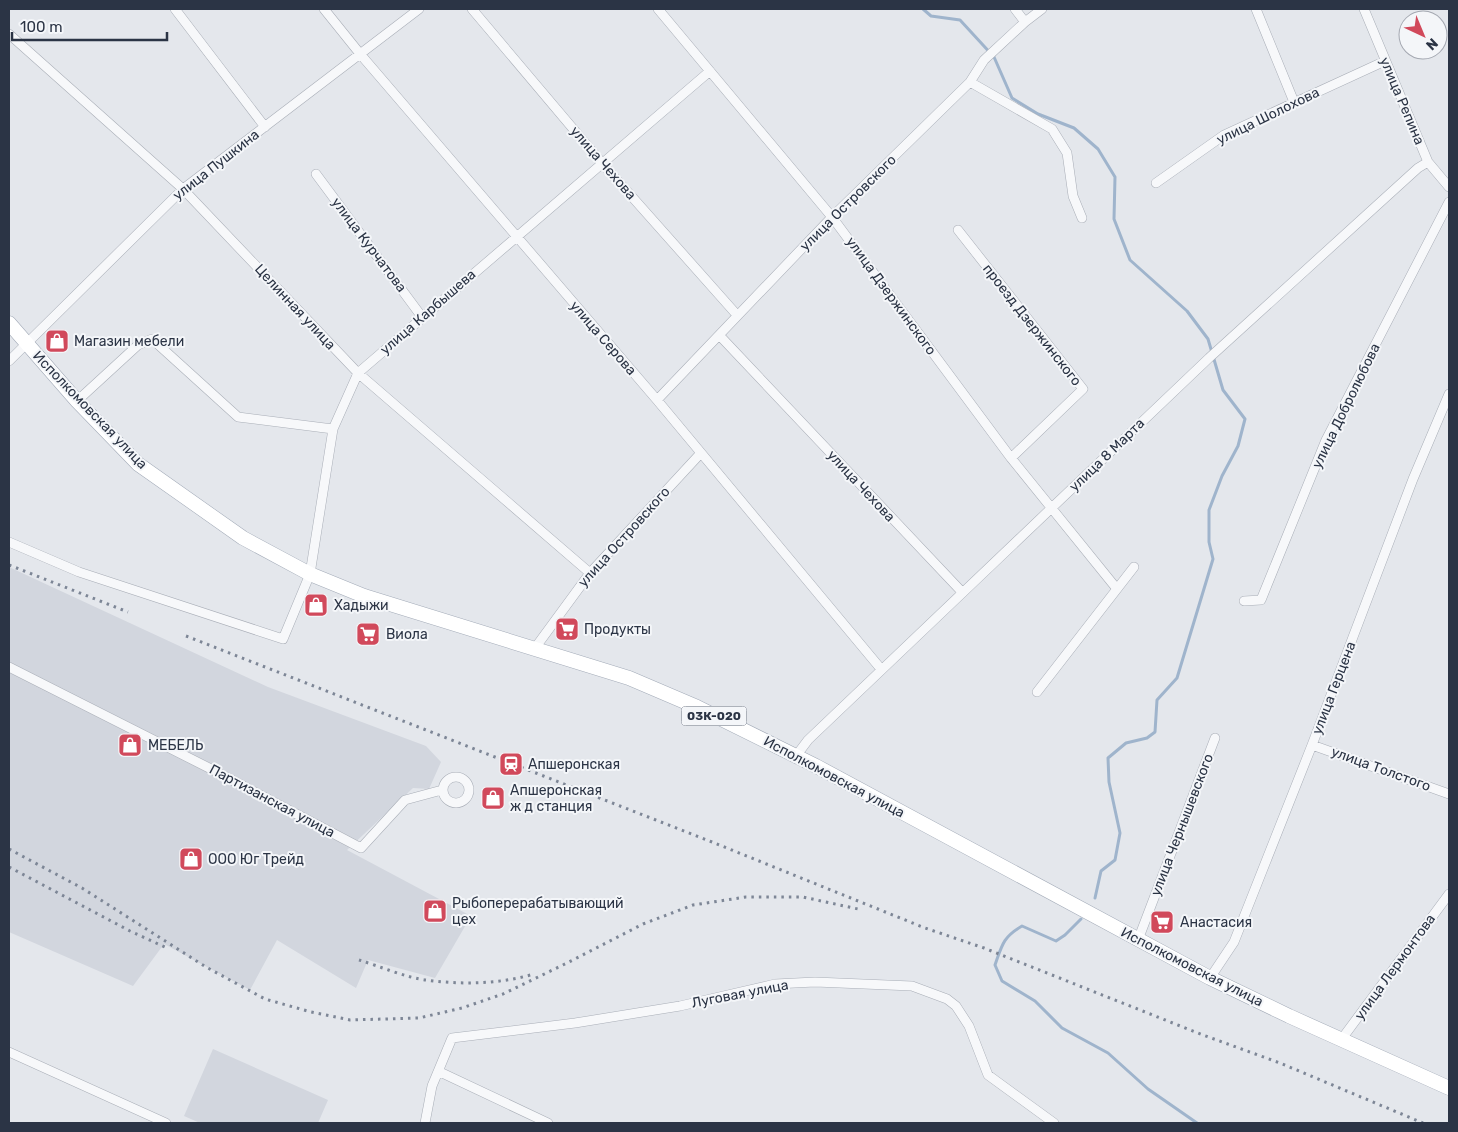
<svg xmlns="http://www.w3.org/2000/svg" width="1458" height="1132" font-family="Rubik,sans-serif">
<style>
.built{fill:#d2d6de}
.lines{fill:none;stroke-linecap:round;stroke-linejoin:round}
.stream{stroke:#9fb4cc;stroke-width:3}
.minor-casing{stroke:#a9aeb7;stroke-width:10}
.primary-casing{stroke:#a3abb8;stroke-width:15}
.minor{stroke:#f7f8fa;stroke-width:9}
.primary{stroke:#fff;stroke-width:14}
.rail{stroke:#7d8696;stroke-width:3;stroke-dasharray:2.5 5;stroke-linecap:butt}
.labels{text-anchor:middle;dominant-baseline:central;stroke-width:4;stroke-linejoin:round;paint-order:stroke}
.shield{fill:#f4f6f9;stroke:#676e7b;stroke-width:1}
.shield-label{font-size:12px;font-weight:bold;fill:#2b3445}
.street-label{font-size:14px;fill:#2b3445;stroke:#f4f6f9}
.poi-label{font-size:14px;fill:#2b3445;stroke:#f4f6f9;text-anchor:start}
</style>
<rect width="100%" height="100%" fill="#e4e7ec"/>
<path class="built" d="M 9,567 L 268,687 L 426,746 L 441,762 L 429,789 L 413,788 L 347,850 L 471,916 L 435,978 L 368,960 L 356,988 L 277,940 L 250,990 L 164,944 L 133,986 L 9,932 Z
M 213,1049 L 328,1100 L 318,1123 L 200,1123 L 184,1116 Z"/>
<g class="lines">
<path class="stream" d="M 923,9 L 931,16 L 960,20 L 994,57 L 1012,98 L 1038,114 L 1074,128 L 1098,149 L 1115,177 L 1114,219 L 1130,260 L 1187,311 L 1208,339 L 1223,390 L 1245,419 L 1238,446 L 1222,476 L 1209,510 L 1209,542 L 1213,559 L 1177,678 L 1157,700 L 1155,732 L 1147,738 L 1126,743 L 1108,758 L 1109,782 L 1120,833 L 1115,860 L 1101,871 L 1095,898
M 1081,919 L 1065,935 L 1056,941 L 1022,926 C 1003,937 1002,945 995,965 L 1002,981 L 1035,1001 L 1062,1028 L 1108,1053 L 1148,1089 L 1197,1123"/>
<g class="minor-casing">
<path id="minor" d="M 175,9 L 265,127
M 324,9 L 361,55 L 657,400 L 881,669
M 472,9 L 602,163 L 737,315
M 658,9 L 832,217 L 1011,458 L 1117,589
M 1015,9 L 1025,22
M 1256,9 L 1294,102
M 1364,9 L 1428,162 L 1449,187
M 9,34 L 183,189 L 358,373 L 590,573
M 970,82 L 1052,129 L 1067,153 L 1073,196 L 1082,218
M 316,174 L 422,317
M 1156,183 L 1224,135 L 1385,61
M 958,230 L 1083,389 L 1011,458
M 720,336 L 962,592
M 9,361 L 183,189 L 419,9
M 657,400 L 832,217 L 970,82 L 984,60 L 1025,22 L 1042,9
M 77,401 L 138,345 L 152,339 L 238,417 L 333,429
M 9,542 L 79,572 L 283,639 L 310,574 L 333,429 L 358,373 L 710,71
M 1244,601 L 1261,600 L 1326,440 L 1449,202
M 535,648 L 590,573 L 700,454
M 9,667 L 215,771 L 361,848 L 405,800 L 442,790
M 1037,692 L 1134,567
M 1312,745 L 1449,794
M 796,756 L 808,740 L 1209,358 L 1418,168 L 1428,162
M443 790a13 13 0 1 1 26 0a13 13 0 1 1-26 0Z
M 1138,940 L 1215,738
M 1210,978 L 1234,942 L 1312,745 L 1413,479 L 1449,394
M 1341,1040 L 1449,894
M 9,1052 L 166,1123
M 440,1072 L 548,1123
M 425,1123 L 432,1086 L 452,1038 L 575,1023 L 680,1006 L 775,984 L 815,982 L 912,986 L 947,999 L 956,1006 L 969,1026 L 988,1075 L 1054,1123"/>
</g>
<g class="primary-casing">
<path id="primary" d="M 9,323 L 77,401 L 138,464 L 243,538 L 310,574 L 364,596 L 629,678 L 697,707 L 816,766 L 1210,978 L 1289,1016 L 1449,1088"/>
</g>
<use href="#minor" class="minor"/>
<use href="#primary" class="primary"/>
<path class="rail" d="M 9,565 L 128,612
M 186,636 L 712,842 L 925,928 L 984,948 L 1203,1035 L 1280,1063 L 1423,1123
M 9,849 L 82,888 L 206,967 L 265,999 L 311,1012 L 350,1020 L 419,1018 L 462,1008 L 503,994 L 567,963 L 643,924 L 693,905 L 746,897 L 803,897 L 858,909
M 9,867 L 130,931 L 167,948
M 359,960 C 379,966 407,978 426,980 C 462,985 500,984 534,974"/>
</g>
<defs>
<g id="shop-square" transform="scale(1.25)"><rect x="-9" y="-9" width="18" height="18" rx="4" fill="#d1495b" stroke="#f4f6f9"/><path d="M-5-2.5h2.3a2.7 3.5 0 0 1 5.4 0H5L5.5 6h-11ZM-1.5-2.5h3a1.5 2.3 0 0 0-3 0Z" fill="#fff"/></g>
<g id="supermarket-square" transform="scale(1.25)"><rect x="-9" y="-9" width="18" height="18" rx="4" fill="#d1495b" stroke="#f4f6f9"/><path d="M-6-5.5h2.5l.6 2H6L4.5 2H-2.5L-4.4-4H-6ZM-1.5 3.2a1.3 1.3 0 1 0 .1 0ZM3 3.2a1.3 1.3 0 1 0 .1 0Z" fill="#fff"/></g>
<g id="station-square" transform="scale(1.25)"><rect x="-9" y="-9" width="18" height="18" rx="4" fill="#d1495b" stroke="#f4f6f9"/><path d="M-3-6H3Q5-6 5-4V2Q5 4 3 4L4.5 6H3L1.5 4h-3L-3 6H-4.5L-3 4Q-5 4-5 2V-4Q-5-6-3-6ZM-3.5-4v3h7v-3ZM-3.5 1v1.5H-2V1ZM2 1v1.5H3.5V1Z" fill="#fff"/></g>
</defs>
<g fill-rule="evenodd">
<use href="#shop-square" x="57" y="341"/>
<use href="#shop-square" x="316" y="605"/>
<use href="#supermarket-square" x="567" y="629"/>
<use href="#supermarket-square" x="368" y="634"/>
<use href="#shop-square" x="130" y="745"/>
<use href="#station-square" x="511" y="764"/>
<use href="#shop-square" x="493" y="798"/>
<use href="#shop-square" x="191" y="859"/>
<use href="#shop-square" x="435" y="911"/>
<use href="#supermarket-square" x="1162" y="922"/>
</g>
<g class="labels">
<rect class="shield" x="681.5" y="706.5" width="65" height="19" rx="4"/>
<g class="shield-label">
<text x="714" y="716">03К-020</text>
</g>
<g class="street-label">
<text transform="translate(1402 101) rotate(67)">улица Репина</text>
<text transform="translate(1268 116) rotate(-26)">улица Шолохова</text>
<text transform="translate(603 163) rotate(49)">улица Чехова</text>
<text transform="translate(216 165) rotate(-38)">улица Пушкина</text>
<text transform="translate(848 203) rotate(-45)">улица Островского</text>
<text transform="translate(369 245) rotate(53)">улица Курчатова</text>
<text transform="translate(891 296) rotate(54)">улица Дзержинского</text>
<text transform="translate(295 307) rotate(47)">Целинная улица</text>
<text transform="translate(428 312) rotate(-41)">улица Карбышева</text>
<text transform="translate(1032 325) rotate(52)">проезд Дзержинского</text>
<text transform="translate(603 338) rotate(49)">улица Серова</text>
<text transform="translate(1346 406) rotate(-64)">улица Добролюбова</text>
<text transform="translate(90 410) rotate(46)">Исполкомовская улица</text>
<text transform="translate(1107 455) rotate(-44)">улица 8 Марта</text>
<text transform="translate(861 486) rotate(47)">улица Чехова</text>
<text transform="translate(624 537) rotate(-48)">улица Островского</text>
<text transform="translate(1334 688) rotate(-69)">улица Герцена</text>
<text transform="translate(1381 769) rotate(20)">улица Толстого</text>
<text transform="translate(834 777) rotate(28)">Исполкомовская улица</text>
<text transform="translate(272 801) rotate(28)">Партизанская улица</text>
<text transform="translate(1182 825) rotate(-69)">улица Чернышевского</text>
<text transform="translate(1192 967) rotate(27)">Исполкомовская улица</text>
<text transform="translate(1395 967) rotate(-54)">улица Лермонтова</text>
<text transform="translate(740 994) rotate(-11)">Луговая улица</text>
</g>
<g class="poi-label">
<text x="74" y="341">Магазин мебели</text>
<text x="334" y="605">Хадыжи</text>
<text x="584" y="629">Продукты</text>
<text x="386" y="634">Виола</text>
<text x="148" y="745">МЕБЕЛЬ</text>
<text x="528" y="764">Апшеронская</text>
<text x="510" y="790">Апшеронская<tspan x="510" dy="16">ж д станция</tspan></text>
<text x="208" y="859">ООО Юг Трейд</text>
<text x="452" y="903">Рыбоперерабатывающий<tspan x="452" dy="16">цех</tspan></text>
<text x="1180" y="922">Анастасия</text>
</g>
</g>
<rect width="1458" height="1132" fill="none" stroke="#2b3445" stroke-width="20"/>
<g transform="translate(1423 35) rotate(136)"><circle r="24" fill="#f4f6f9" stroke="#a4a8b1"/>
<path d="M0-4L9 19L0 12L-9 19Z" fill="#d1495b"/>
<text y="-8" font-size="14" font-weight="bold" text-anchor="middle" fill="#2b3445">N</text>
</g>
<path d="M12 32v8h155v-8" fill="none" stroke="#2b3445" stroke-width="2.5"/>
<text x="20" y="32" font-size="15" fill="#2b3445" stroke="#f4f6f9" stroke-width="4" paint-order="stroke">100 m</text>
</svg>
